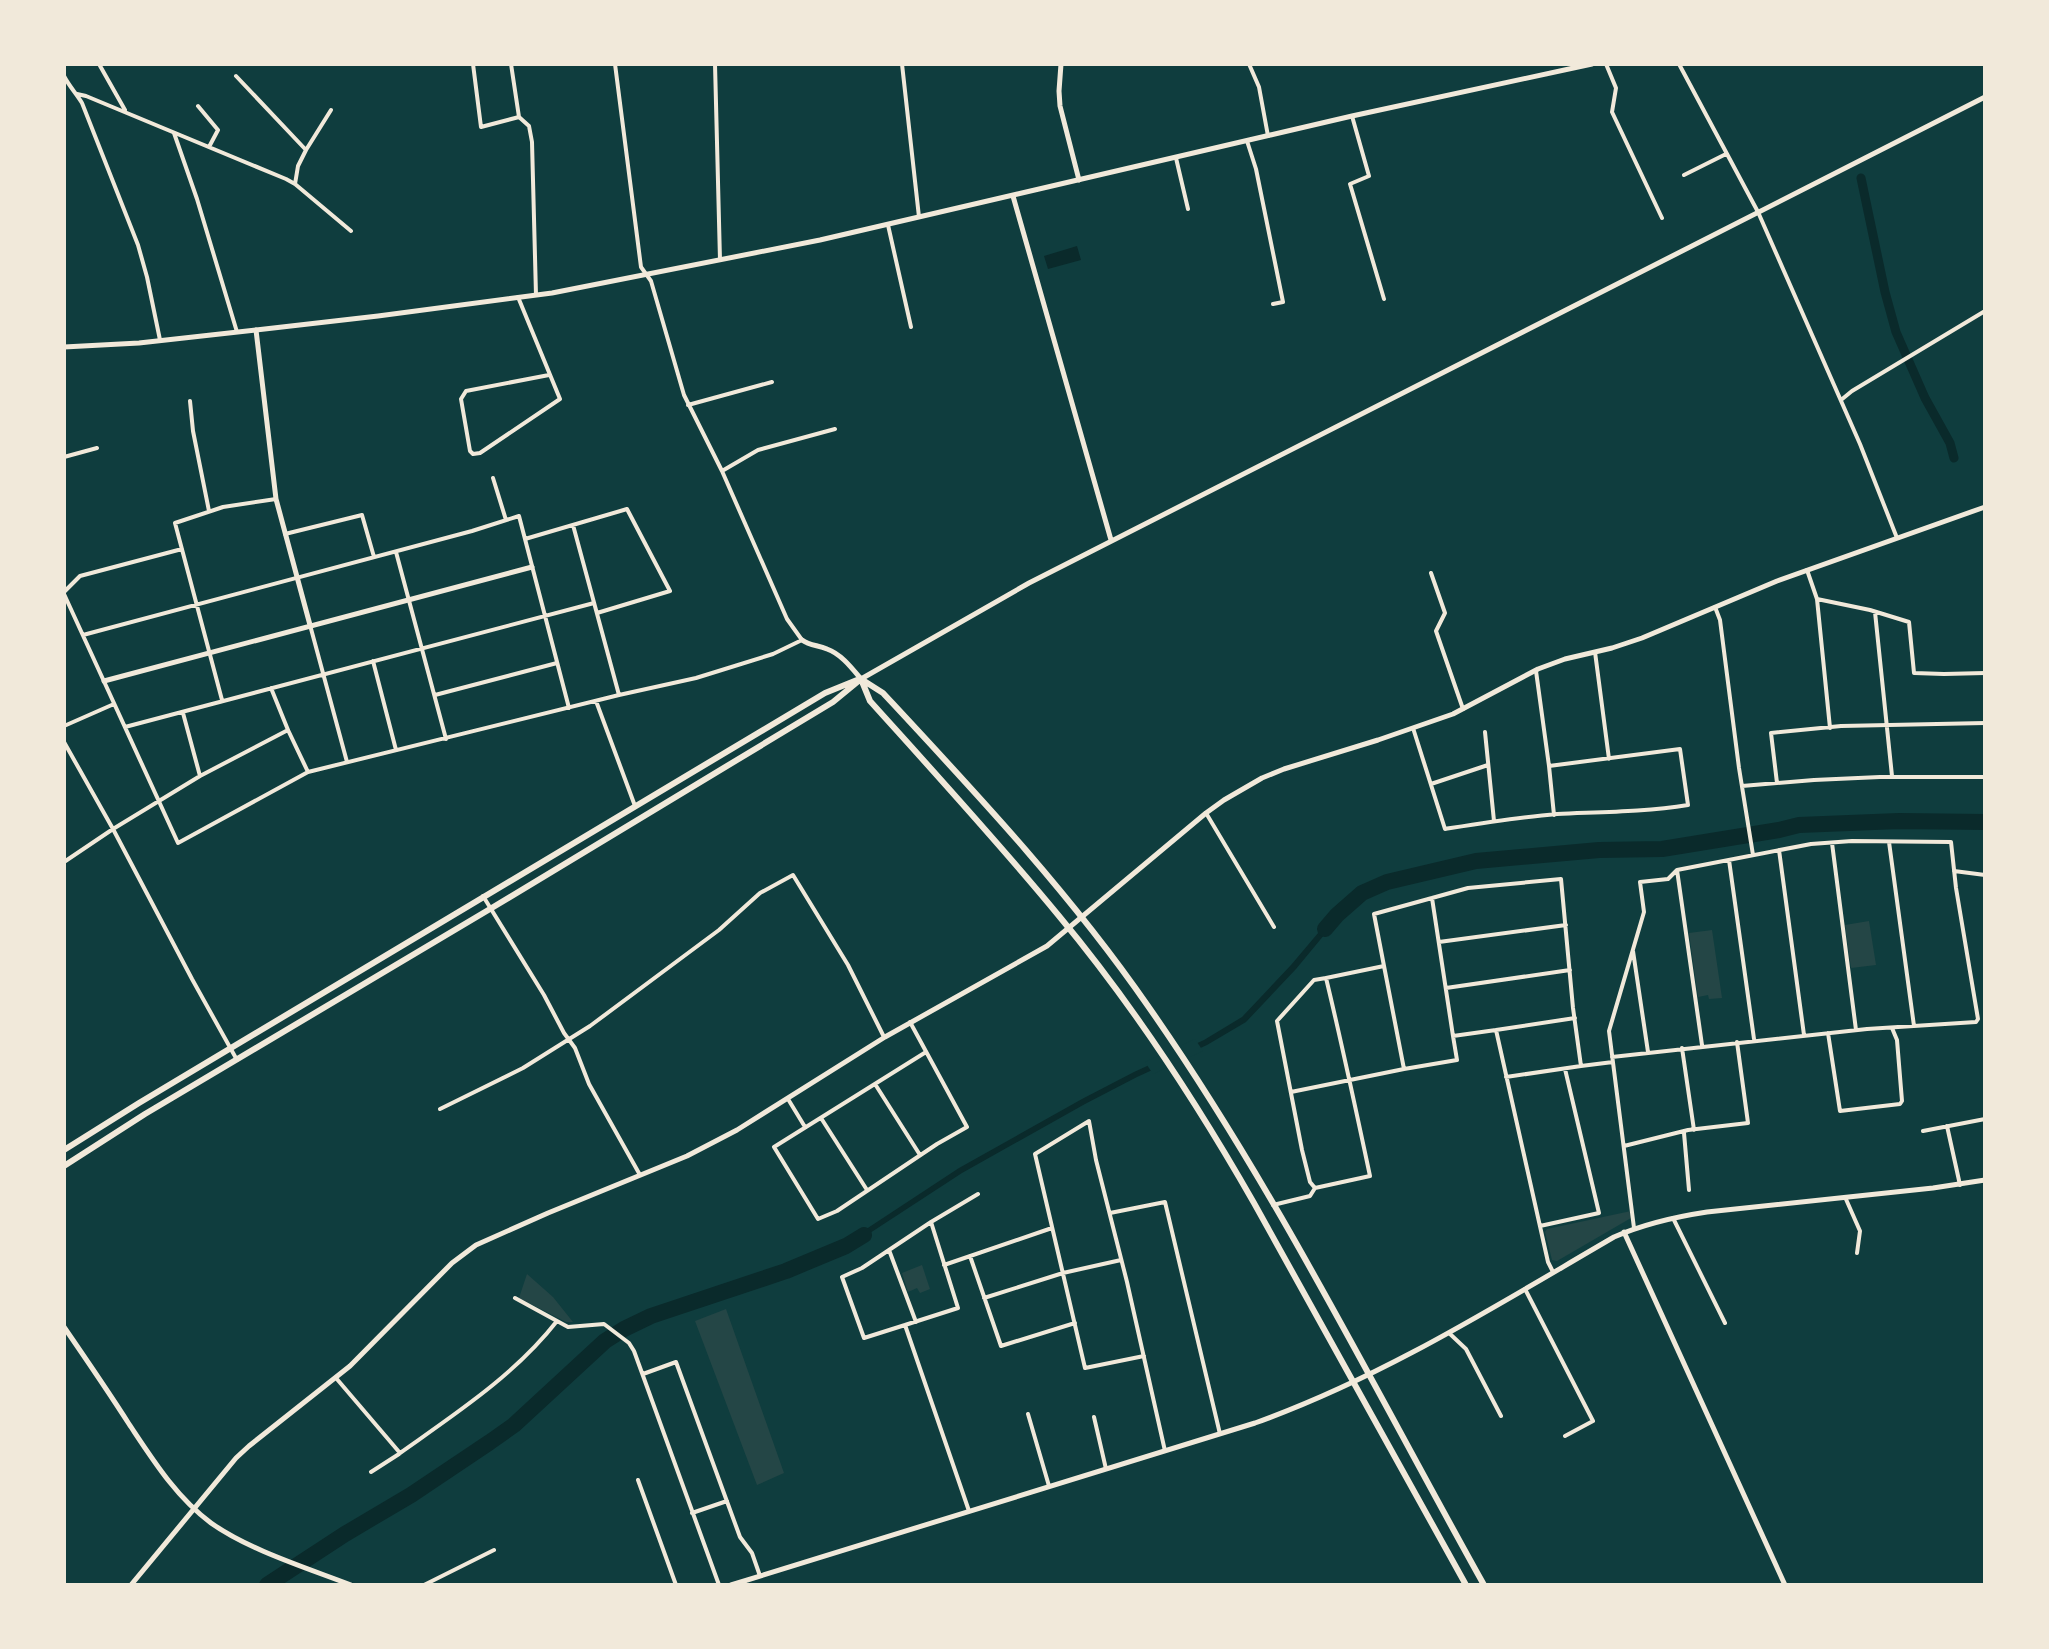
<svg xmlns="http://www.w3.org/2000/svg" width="2049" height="1649" font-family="'Source Sans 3',sans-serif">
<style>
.green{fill:#244646}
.water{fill:#0a2a2b}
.pier{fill:#0f3d3e}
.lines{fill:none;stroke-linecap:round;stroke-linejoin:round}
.canal{stroke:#0a2a2b;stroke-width:9}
.river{stroke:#0a2a2b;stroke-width:16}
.minor{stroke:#f1e9da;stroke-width:4}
.tertiary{stroke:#f1e9da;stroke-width:5}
.secondary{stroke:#f1e9da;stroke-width:5}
.primary{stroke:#f1e9da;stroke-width:6}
</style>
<rect width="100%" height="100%" fill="#0f3d3e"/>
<path class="green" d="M 1869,921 L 1876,965 L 1851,968 L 1845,925 Z
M 1712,930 L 1722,998 L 1709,999 L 1708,995 L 1698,997 L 1689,933 Z
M 1631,1211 L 1631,1218 L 1557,1261 L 1552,1260 L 1545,1232 L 1547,1229 Z
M 922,1265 L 930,1289 L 920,1293 L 917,1288 L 908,1292 L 902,1273 Z
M 527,1274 L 553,1297 L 573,1322 L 566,1322 L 519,1298 Z
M 726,1309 L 784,1473 L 757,1485 L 695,1321 Z"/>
<path class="water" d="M 1077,246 L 1081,260 L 1048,269 L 1044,256 Z
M 1335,913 L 1339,917 L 1296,969 L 1246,1022 L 1207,1045 L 1137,1077 L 1085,1104 L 962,1173 L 847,1248 L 845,1243 L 959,1168 L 1082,1099 L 1134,1072 L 1204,1040 L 1242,1017 L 1291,965 Z"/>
<path class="pier" d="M 1195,1039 L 1203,1051 L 1153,1074 L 1145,1062 Z"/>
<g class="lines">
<path class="canal" d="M 1861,178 L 1885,292 L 1896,332 L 1925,398 L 1950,443 L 1954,458"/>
<path class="river" d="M 1325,929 L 1337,915 L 1362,893 L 1387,882 L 1476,861 L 1599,850 L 1662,849 L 1779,830 L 1799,825 L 1899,821 L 1985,822
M 267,1585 L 345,1534 L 411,1495 L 490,1442 L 514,1425 L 605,1341 L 624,1329 L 651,1316 L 786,1271 L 846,1246 L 864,1235"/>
<path class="minor" d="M 99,64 L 125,110
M 473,64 L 481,127 L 519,117
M 511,64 L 519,117 L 529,126 L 532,142 L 536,295
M 715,64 L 720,260
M 902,64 L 919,217
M 1249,64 L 1259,87 L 1268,136
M 1606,64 L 1616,88 L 1612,112 L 1662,218
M 1679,64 L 1758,212 L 1860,444 L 1897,538
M 64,76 C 69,86 76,93 82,103 L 138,245 L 147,277 L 160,340
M 236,76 L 306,150 L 298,166 L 295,184
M 77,94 L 86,96 L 286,179 L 295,184 L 351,231
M 198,106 L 218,130 L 209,147
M 1352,116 L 1369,176 L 1350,184 L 1384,299
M 174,133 L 197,199 L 237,332
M 1247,141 L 1256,169 L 1283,302 L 1273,304
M 306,150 L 331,110
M 1176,158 L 1188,209
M 1684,175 L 1726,154
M 888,225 L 911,327
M 518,297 L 560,399 L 480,453 L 473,454 L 470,451 L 461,399 L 466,391 L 549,375
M 1841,400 L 1852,391 L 1985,311
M 190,401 L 193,431 L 209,511
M 688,405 L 772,382
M 64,457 L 97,448
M 722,471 L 758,450 L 835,429
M 493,478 L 506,520
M 573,525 L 619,695
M 285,534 L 362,515 L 374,557
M 525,539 L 627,509 L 670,591 L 597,613
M 396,552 L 446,739
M 1807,570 L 1817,599 L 1870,610 L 1909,622 L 1914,673 L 1944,674 L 1985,673
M 1431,573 L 1445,613 L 1436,631 L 1463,709
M 64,592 L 80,576 L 182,549
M 64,594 L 178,843 L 308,772 L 619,695 L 696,678 L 773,654 L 802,640 L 787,619 L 722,471 L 684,395 L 651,281 L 641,267 L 615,64
M 1817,599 L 1830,728
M 1715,607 L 1720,620 L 1739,768 L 1753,855
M 1875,612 L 1892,776
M 310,625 L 347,762
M 83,635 L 472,531 L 519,516 L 569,708
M 1595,652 L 1609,759
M 373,661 L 396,750
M 1536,671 L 1549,766
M 271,688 L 288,730 L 308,772
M 435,695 L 557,663
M 222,700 L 175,523 L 223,507 L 276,499
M 596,701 L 635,806
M 183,713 L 200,776
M 64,726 L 114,704
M 125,727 L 594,603
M 1413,728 L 1445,829 C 1483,823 1520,817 1557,814 C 1601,812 1645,812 1688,805 L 1680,749 L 1549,766 L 1554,815
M 1485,732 L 1494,821
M 64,742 L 113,829 L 192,979 L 237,1060
M 1777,783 L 1771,733 L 1841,726 L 1985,723
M 1431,784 L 1488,765
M 1742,786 L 1814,780 L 1880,777 L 1985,777
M 1206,813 L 1274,927
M 1889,842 L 1914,1026
M 1832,843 L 1856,1030
M 1779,850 L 1804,1035
M 1729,860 L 1754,1039
M 64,862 L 113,829 L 200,776 L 288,730
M 1677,870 L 1702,1045
M 1954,871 L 1985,875
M 483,896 L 544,995 L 564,1033 L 575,1048 L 589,1084 L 640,1175
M 1439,942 L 1566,925
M 1633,951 L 1648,1052
M 1384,966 L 1374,914 L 1432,898
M 1446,988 L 1570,970
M 910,1022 L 967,1127 L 937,1144 L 837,1211 L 818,1219 L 774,1147 L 926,1052
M 1496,1030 L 1575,1018
M 1828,1033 L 1840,1111 L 1900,1104 L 1902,1101 L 1897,1040 L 1892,1028
M 1682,1048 L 1694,1130
M 1612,1057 L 1867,1029 L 1976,1022 L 1978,1019 L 1956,888 L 1951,842 L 1852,841 L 1811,844 L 1677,870 L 1668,879 L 1640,882 L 1644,912 L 1609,1031 L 1634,1228
M 1404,1069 L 1457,1060 L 1453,1036
M 1506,1077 L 1581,1066
M 875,1084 L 920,1155
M 788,1099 L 805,1127
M 440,1109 L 523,1068 L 590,1026 L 719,930 L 760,893 L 793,875 L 848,965 L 884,1037
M 821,1118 L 867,1190
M 1947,1126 L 1960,1185
M 1923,1131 L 1985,1119
M 1684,1133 L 1689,1190
M 1624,1146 L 1688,1130 L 1748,1123 L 1737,1042
M 1315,1188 L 1310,1182 L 1302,1150 L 1277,1021 L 1314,980 L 1326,978
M 1845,1197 L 1860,1231 L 1857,1253
M 1273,1205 L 1310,1196 L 1315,1188 L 1370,1176 C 1356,1110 1342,1044 1326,978 L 1384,966 L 1404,1069 L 1291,1092
M 1110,1213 L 1165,1202 L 1220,1434
M 1673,1218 L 1725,1323
M 931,1222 L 978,1194
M 1540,1226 L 1599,1213 L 1565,1069
M 889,1250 L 916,1322
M 970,1256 L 1001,1346 L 1075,1323
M 944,1265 L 1052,1228
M 1553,1272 L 1548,1262 L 1496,1030 L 1453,1036 L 1432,898 L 1468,888 L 1561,879 L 1573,1008 L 1581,1066 L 1613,1062
M 1525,1289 L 1593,1421 L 1565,1436
M 515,1298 L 568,1327 L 604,1324 L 629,1343 L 634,1351 L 719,1585
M 984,1298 L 1063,1273 L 1121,1260
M 905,1325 L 958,1308 L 931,1222 L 862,1268 L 842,1277 L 864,1338 L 905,1325 L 969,1511
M 1449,1333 L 1466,1349 L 1501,1416
M 1144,1356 L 1085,1368 L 1035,1154 L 1089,1121 L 1096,1160 L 1127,1282 L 1165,1451
M 643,1374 L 676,1362 L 740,1537 L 752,1553 L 760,1576
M 336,1378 L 400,1453 C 455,1414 515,1375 557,1321
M 1028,1414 L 1049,1486
M 1094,1417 L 1106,1469
M 371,1472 L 399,1454
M 638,1480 L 676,1585
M 692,1513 L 727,1501
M 424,1585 L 494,1550"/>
<path class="tertiary" d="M 1061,64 L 1059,91 L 1060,106 L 1079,180
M 1013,196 L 1111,540
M 256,330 L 276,499 L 310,625
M 802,640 C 810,646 818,645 827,649 C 841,654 851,667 861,679 L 1029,583 L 1985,97
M 104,681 L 532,567
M 1624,1232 L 1785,1585
M 64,1327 C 86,1359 108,1391 129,1424 C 153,1460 176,1497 211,1523 C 249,1550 307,1568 351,1585
M 131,1585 L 236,1458 L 249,1446 L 350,1366 L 452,1263 L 476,1245 L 548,1213 L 687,1156 L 737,1130 L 885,1037 L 1047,946 L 1206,813 L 1224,800 L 1262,778 L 1284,769 L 1378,740 L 1453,714 L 1538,669 L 1565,659 L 1612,648 L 1642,638 L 1777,581 L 1985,507
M 731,1585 L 1255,1423 C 1383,1377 1497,1305 1614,1237 C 1644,1224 1674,1217 1707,1212 L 1933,1188 L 1985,1180"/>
<path class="secondary" d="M 64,347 L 139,343 L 256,330 L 378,316 L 552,293 L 820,240 L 1352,116 L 1592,64"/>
<path class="primary" d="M 861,679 L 883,693 C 976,793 1070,893 1148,1006 C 1276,1189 1375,1390 1484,1585
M 861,679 L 870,701 C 934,772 999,843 1059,916 C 1133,1005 1197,1103 1254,1203 L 1466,1585
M 64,1150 L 139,1103 L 825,693 L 857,680
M 64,1166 L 145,1114 L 490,909 L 833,702 L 861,679"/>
</g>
<rect width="2049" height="1649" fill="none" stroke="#f1e9da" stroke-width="132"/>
</svg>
